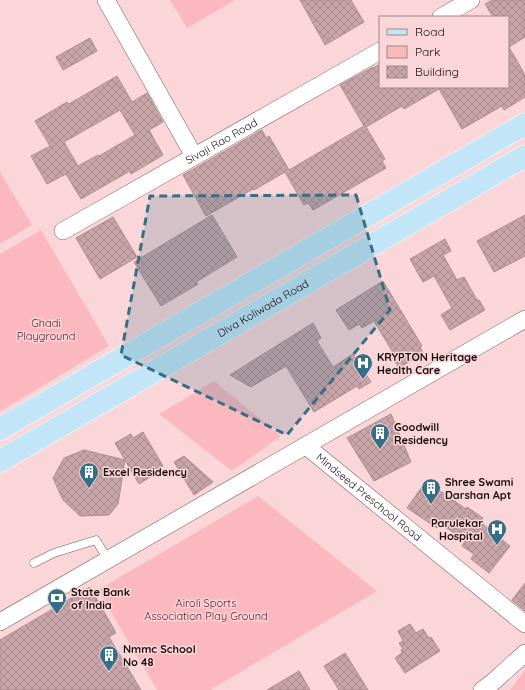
<svg xmlns="http://www.w3.org/2000/svg" width="525" height="690" font-family="Quicksand,sans-serif">
<style>
.green{fill:#fbb8be}
.building{fill:url(#building-cross-hatch);stroke:#af8d90;fill-rule:evenodd}
.lines{fill:none;stroke-linecap:round;stroke-linejoin:round}
.service-casing{stroke:#7b5c5f;stroke-width:9}
.minor-casing{stroke:#7b5c5f;stroke-width:18}
.primary-casing{stroke:#fff;stroke-width:23}
.service{stroke:#fff;stroke-width:8}
.minor{stroke:#fff;stroke-width:17}
.primary{stroke:#c2e6f8;stroke-width:22}
.marked{fill:#356e87;fill-opacity:0.2;stroke:#356e87;stroke-width:3;stroke-dasharray:8 5;stroke-linejoin:round}
.labels{text-anchor:middle;dominant-baseline:central;stroke-width:3;stroke-linejoin:round;paint-order:stroke}
.street-label{font-size:11px;fill:#190d0e;stroke:#fad6d8}
.park-label{font-size:11px;fill:#621426;stroke:#fad6d8}
.poi-label{font-size:11px;font-weight:bold;fill:#190d0e;stroke:#fad6d8;text-anchor:start}
</style>
<defs>
<pattern id="building-cross-hatch" width="8" height="8" patternUnits="userSpaceOnUse"><rect width="8" height="8" fill="#c7a4a7"/><path d="M0 0l8 8M0 8l8-8" fill="none" stroke="#aa8c8f"/></pattern>
</defs>
<rect width="100%" height="100%" fill="#fad6d8"/>
<path class="green" d="M 170,0 L 235,0 L 187,28 Z
M 0,172 L 32,225 L 0,244 Z
M 41,230 L 109,346 L 0,411 L 0,254 Z
M 214,381 L 281,436 L 232,471 L 159,414 Z
M 258,496 L 377,591 L 210,690 L 157,690 L 98,590 Z
M 525,670 L 525,690 L 510,690 Z"/>
<path class="building" d="M 300,0 L 351,0 L 364,22 L 325,45 Z
M 492,0 L 525,0 L 525,37 L 509,47 L 525,75 L 525,97 L 504,110 L 502,106 L 462,129 L 439,89 L 404,109 L 402,106 L 366,127 L 385,159 L 382,161 L 386,168 L 313,210 L 308,203 L 304,205 L 285,172 L 254,190 L 253,189 L 206,216 L 183,175 L 262,130 L 266,138 L 269,136 L 289,170 L 364,126 L 340,85 L 373,67 L 373,68 L 380,64 L 380,87 L 508,87 L 508,17 L 493,17 L 485,4 Z
M 90,38 L 97,51 L 63,70 L 56,57 Z
M 117,76 L 132,102 L 147,93 L 163,122 L 149,130 L 163,155 L 131,174 L 130,171 L 81,199 L 66,174 L 47,184 L 31,156 L 50,146 L 35,121 L 67,102 L 69,104 ZM 120,110 L 135,135 L 99,156 L 98,155 L 78,166 L 64,142 Z
M 212,215 L 237,257 L 196,282 L 198,284 L 161,306 L 134,262 Z
M 525,215 L 525,256 L 494,272 L 477,241 Z
M 113,217 L 137,257 L 100,279 L 76,238 Z
M 445,239 L 451,251 L 443,255 L 457,280 L 464,277 L 477,300 L 479,300 L 485,310 L 450,330 L 441,315 L 452,308 L 434,276 L 423,282 L 410,259 Z
M 383,281 L 422,346 L 420,347 L 423,353 L 399,368 L 392,357 L 395,356 L 374,321 L 362,328 L 359,324 L 349,330 L 336,310 Z
M 313,323 L 321,338 L 317,341 L 333,367 L 353,354 L 371,382 L 359,389 L 357,386 L 314,412 L 286,366 L 251,387 L 230,375 Z
M 391,414 L 411,462 L 374,481 L 347,438 Z
M 143,432 L 163,466 L 154,472 L 155,474 L 139,484 L 125,460 L 118,504 L 109,515 L 80,516 L 63,500 L 53,478 L 64,458 L 84,450 L 125,460 L 115,443 L 131,434 L 133,438 Z
M 184,456 L 213,482 L 194,495 L 174,462 Z
M 426,481 L 466,509 L 467,507 L 483,518 L 480,522 L 510,546 L 489,573 L 471,559 L 474,554 L 462,546 L 465,541 L 440,523 L 437,528 L 407,508 Z
M 525,583 L 525,611 L 512,600 Z
M 90,587 L 116,633 L 109,637 L 141,690 L 0,690 L 0,640 Z
M 410,624 L 416,633 L 423,629 L 429,638 L 431,637 L 440,651 L 405,673 L 395,658 L 402,653 L 401,650 L 403,649 L 399,643 L 403,641 L 398,631 Z
M 345,653 L 368,690 L 339,690 L 324,666 Z
M 299,671 L 310,690 L 267,690 Z"/>
<g class="lines">
<g class="service-casing">
<path id="service" d="M 34,563 L 54,553 L 96,540 L 108,560"/>
</g>
<g class="minor-casing">
<g id="minor">
<path d="M 106,0 L 194,156"/>
<path d="M 441,17 L 471,0"/>
<path id="s1" d="M 63,231 L 380,51"/>
<path id="s2" d="M 306,446 L 525,624"/>
<path d="M 0,622 L 525,319"/>
<path d="M 482,690 L 493,682 L 525,653"/>
</g>
</g>
<g class="primary-casing">
<g id="primary">
<path d="M 0,429 L 525,124"/>
<path id="s3" d="M 0,461 L 525,156"/>
</g>
</g>
<use href="#service" class="service"/>
<use href="#minor" class="minor"/>
<use href="#primary" class="primary"/>
</g>
<path class="marked" d="M 356,195 L 390,310 L 287,435 L 121,355 L 150,196 Z"/>
<defs>
<g id="hospital-pin" transform="scale(1)"><path d="M0 17L-7.5 6A9.5 9.5 0 1 1 7.5 6Z" fill="#356e87" stroke="#fad6d8"/><path d="M-5-5h3v3.5h4V-5h3V5h-3V1.5h-4V5h-3Z" fill="#fff"/></g>
<g id="building-pin" transform="scale(1)"><path d="M0 17L-7.5 6A9.5 9.5 0 1 1 7.5 6Z" fill="#356e87" stroke="#fad6d8"/><path d="M-4-6H4V6H1V3H-1V6H-4ZM-2.5-4.3h1.7v1.8h-1.7ZM.8-4.3h1.7v1.8H.8ZM-2.5-1h1.7V.8h-1.7ZM.8-1h1.7V.8H.8Z" fill="#fff"/></g>
<g id="bank-pin" transform="scale(1)"><path d="M0 17L-7.5 6A9.5 9.5 0 1 1 7.5 6Z" fill="#356e87" stroke="#fad6d8"/><path d="M-6-4H6V4H-6ZM0-2.3a2.3 2.3 0 1 0 0 4.6a2.3 2.3 0 1 0 0-4.6Z" fill="#fff"/></g>
</defs>
<g fill-rule="evenodd">
<use href="#hospital-pin" x="363" y="363"/>
<use href="#building-pin" x="380" y="433"/>
<use href="#building-pin" x="89" y="472"/>
<use href="#building-pin" x="431" y="488"/>
<use href="#hospital-pin" x="497" y="529"/>
<use href="#bank-pin" x="57" y="598"/>
<use href="#building-pin" x="109" y="655"/>
</g>
<g class="labels">
<g class="street-label">
<text stroke="none"><textPath href="#s1" startOffset="182">Sivaji Rao Road</textPath></text>
<text stroke="none"><textPath href="#s3" startOffset="304">Diva Koliwada Road</textPath></text>
<text stroke="none"><textPath href="#s2" startOffset="81">Mindseed Preschool Road</textPath></text>
</g>
<g class="park-label">
<text x="46" y="323">Ghadi<tspan x="46" dy="13">Playground</tspan></text>
<text x="206" y="603">Airoli Sports<tspan x="206" dy="13">Association Play Ground</tspan></text>
</g>
<g class="poi-label">
<text x="377" y="357">KRYPTON Heritage<tspan x="377" dy="13">Health Care</tspan></text>
<text x="394" y="427">Goodwill<tspan x="394" dy="13">Residency</tspan></text>
<text x="103" y="472">Excel Residency</text>
<text x="445" y="482">Shree Swami<tspan x="445" dy="13">Darshan Apt</tspan></text>
<text x="483" y="523" text-anchor="end">Parulekar<tspan x="483" dy="13">Hospital</tspan></text>
<text x="71" y="592">State Bank<tspan x="71" dy="13">of India</tspan></text>
<text x="123" y="649">Nmmc School<tspan x="123" dy="13">No 48</tspan></text>
</g>
</g>
<rect x="379" y="16" width="130" height="72" fill="#fad6d8" stroke="#a08687"/>
<rect x="387" y="29" width="20" height="6" fill="#c2e6f8" stroke="#a08687"/>
<text x="415" y="36" font-size="12" fill="#190d0e">Road</text>
<rect x="387" y="46" width="20" height="12" fill="#fbb8be" stroke="#a08687"/>
<text x="415" y="56" font-size="12" fill="#190d0e">Park</text>
<rect x="387" y="66" width="20" height="12" fill="url(#building-cross-hatch)" stroke="#a08687"/>
<text x="415" y="76" font-size="12" fill="#190d0e">Building</text>
</svg>
